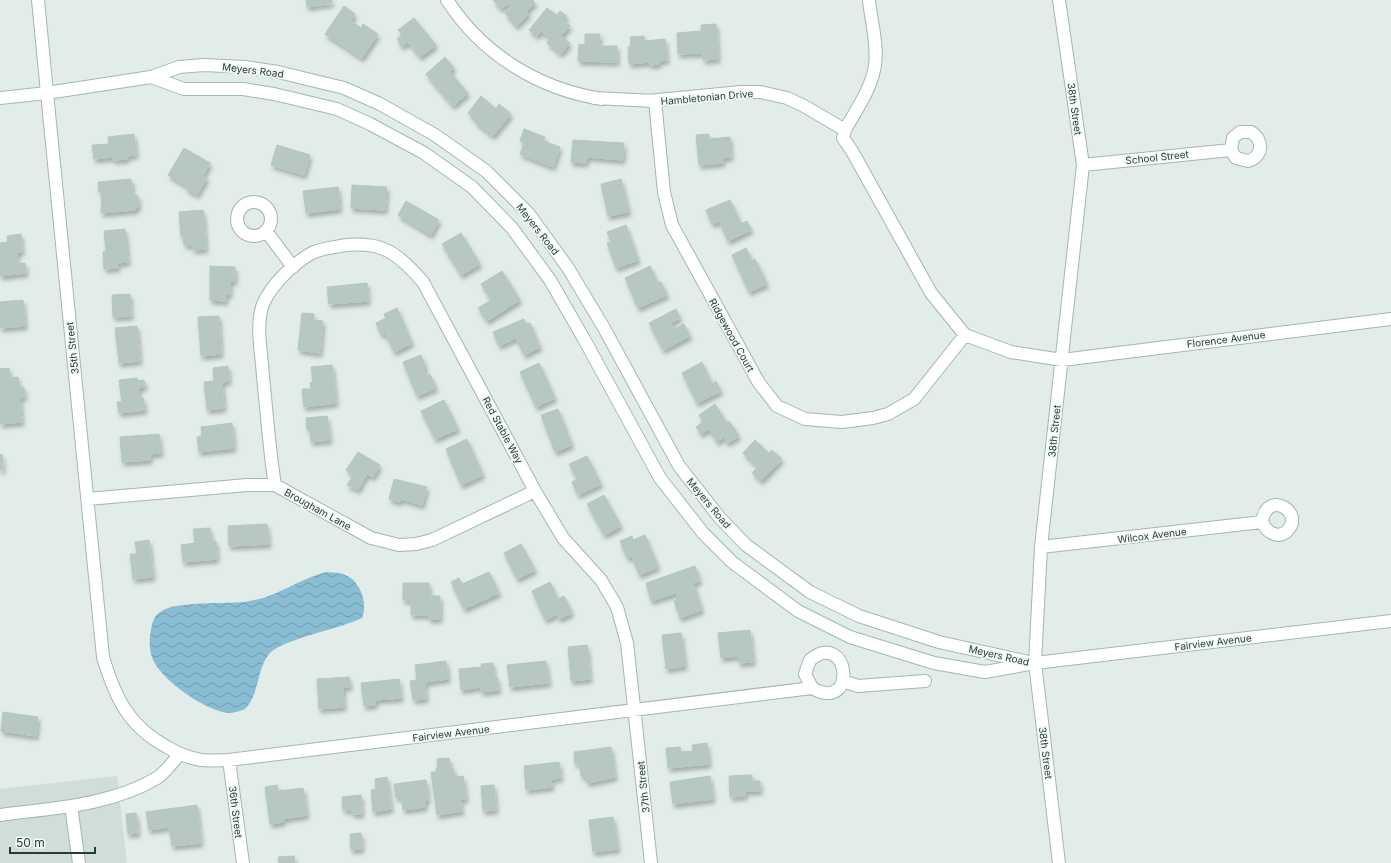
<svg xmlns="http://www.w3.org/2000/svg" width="1391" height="863" font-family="Inter,sans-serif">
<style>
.built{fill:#d0ddd9}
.water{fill:url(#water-waves)}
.building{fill:#b7c8c3;stroke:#b5c7c2;filter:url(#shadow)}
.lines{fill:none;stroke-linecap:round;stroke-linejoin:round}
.street-casing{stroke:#a5b5b2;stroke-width:14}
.secondary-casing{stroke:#a0b9b3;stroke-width:14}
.street{stroke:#fff;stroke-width:12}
.secondary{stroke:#fff;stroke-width:12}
.labels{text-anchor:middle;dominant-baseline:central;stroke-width:3.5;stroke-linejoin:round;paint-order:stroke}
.street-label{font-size:10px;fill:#223e3b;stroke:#f3f9f7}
</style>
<defs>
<pattern id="water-waves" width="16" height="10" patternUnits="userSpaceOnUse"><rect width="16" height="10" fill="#89bdd3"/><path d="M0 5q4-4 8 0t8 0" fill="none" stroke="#709bac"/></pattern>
<filter id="shadow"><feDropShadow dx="2" dy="4" stdDeviation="2" flood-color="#0004"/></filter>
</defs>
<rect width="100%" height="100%" fill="#e2edea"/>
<path class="built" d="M 117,776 L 127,863 L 0,863 L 0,789 Z"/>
<path class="water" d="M 326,572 C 332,573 339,572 345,575 C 361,581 368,604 362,618 C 340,629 283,639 270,653 C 256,669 260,694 245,709 C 240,711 234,713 228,713 C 204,710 163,681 153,660 C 149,651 149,639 151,630 C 152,623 154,616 160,612 C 176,600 228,605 250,601 C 277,597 299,579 326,572 Z"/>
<path class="building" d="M 306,0 L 332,0 L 332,3 L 307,7 Z
M 493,0 L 533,0 L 535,3 L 526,11 L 529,14 L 516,26 L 505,13 L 512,7 L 508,3 L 501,9 Z
M 344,6 L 355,14 L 351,21 L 361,28 L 363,24 L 378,34 L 362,58 L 325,34 Z
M 547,8 L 557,15 L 560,11 L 567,16 L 563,20 L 570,26 L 561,36 L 570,43 L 561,54 L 547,43 L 550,38 L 541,31 L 537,36 L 529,30 Z
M 414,18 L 436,45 L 420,57 L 408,42 L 402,47 L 397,39 L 402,35 L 398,30 Z
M 716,24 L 718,59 L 703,60 L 703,53 L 678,54 L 677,33 L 701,31 L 701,25 Z
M 585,34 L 600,34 L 599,46 L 617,46 L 617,62 L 578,61 L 579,44 L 585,45 Z
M 644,36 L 645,41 L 665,39 L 667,60 L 659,61 L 659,64 L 650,65 L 650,62 L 629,64 L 628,47 L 631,47 L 630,37 Z
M 445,57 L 454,68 L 450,72 L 468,93 L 453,106 L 426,74 Z
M 481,96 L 496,109 L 499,104 L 511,114 L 493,136 L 475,122 L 476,120 L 468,113 Z
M 524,129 L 545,137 L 543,141 L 560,147 L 553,167 L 520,154 L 524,143 L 520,141 Z
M 134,134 L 136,155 L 127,156 L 127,159 L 113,160 L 113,157 L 94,159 L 92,145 L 109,144 L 108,137 Z
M 709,134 L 709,139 L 730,137 L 731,157 L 722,158 L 723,163 L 699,165 L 696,135 Z
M 573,140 L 624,143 L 623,160 L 587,157 L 586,163 L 571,162 Z
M 277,145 L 310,155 L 304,175 L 271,165 Z
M 184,148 L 210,163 L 203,176 L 207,178 L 197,195 L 186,189 L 187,186 L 168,175 Z
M 130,179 L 132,181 L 132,193 L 138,196 L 139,205 L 135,210 L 101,213 L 102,192 L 99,192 L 98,182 Z
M 621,179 L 629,212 L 608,216 L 601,184 Z
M 352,185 L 387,187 L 385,210 L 351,208 Z
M 338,187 L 340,209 L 306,213 L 303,191 Z
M 730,200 L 741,224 L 747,221 L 751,230 L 728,241 L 719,221 L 712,224 L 706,210 Z
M 406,201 L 439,220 L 431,235 L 398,215 Z
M 203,210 L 206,249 L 193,250 L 193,245 L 184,245 L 183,236 L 181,236 L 179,212 Z
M 626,225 L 638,260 L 616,268 L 607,243 L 611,242 L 607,232 Z
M 125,229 L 128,262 L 117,263 L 118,268 L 104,269 L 103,252 L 106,251 L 104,231 Z
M 461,233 L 480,264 L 461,275 L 442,244 Z
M 21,234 L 22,252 L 17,252 L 18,264 L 25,263 L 26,273 L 0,276 L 0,243 L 8,242 L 7,236 Z
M 746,248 L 752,261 L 755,259 L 767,284 L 749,292 L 732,255 Z
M 210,266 L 235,267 L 235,281 L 230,281 L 230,294 L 226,294 L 226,301 L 210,300 Z
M 650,266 L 658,283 L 661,282 L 667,295 L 638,308 L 625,278 Z
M 502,271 L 520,300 L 487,321 L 478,308 L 491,300 L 481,284 Z
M 367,283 L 368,301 L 329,304 L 327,287 Z
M 130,294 L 131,316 L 113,317 L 112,295 Z
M 23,300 L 25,326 L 0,328 L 0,302 Z
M 397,308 L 412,343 L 394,352 L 385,333 L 381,335 L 376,323 L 386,318 L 384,314 Z
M 676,309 L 680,318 L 671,323 L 674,329 L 684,324 L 690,336 L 663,350 L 649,323 Z
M 302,313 L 314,314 L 313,320 L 323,321 L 320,353 L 298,350 Z
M 219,316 L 221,354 L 201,356 L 198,317 Z
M 524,319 L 526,324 L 530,323 L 540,347 L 524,355 L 516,338 L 499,346 L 493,332 Z
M 137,326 L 140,361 L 119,363 L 115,328 Z
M 421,355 L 426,368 L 423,369 L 426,376 L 430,374 L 436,388 L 417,396 L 403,362 Z
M 702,362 L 712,384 L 716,381 L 721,391 L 697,403 L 682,373 Z
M 539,363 L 555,398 L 536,407 L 520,372 Z
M 332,365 L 336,403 L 304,407 L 302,389 L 311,389 L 310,383 L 313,382 L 311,367 Z
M 228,366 L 229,381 L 222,382 L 224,408 L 207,410 L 204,382 L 214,381 L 213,368 Z
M 9,368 L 10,378 L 18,377 L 19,388 L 24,387 L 25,397 L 20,397 L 22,422 L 0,424 L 0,369 Z
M 137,378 L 138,381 L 144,380 L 145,387 L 138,388 L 140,398 L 143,398 L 145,410 L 119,413 L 117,402 L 122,402 L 119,380 Z
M 444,400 L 458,429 L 435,439 L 421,411 Z
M 715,404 L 727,423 L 729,421 L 739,436 L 727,443 L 724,437 L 717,442 L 709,429 L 701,434 L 696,427 L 703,422 L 699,415 Z
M 558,409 L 572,445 L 555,452 L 541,415 Z
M 327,416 L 330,440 L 311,442 L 310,430 L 307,430 L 306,418 Z
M 232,423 L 234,448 L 199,452 L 197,437 L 202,436 L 201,427 Z
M 159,434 L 161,453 L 150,454 L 150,460 L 122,462 L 120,437 Z
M 467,439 L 483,475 L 461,485 L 446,449 Z
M 755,440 L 769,453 L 772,450 L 782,459 L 761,481 L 752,473 L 758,467 L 743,453 Z
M 358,452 L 380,465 L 373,477 L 367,474 L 358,490 L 347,485 L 353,475 L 346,470 Z
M 2,454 L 3,470 L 0,470 L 0,455 Z
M 587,456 L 601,484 L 578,495 L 572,482 L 577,479 L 569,464 Z
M 394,479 L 427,487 L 422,505 L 401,499 L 400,502 L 389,499 Z
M 604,495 L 621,526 L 604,535 L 587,504 Z
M 267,524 L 269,544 L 229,546 L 228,526 Z
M 210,528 L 211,541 L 216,541 L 217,559 L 183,562 L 181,545 L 195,543 L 193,529 Z
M 645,535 L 658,567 L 639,575 L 632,556 L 627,558 L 620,541 L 632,536 L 633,540 Z
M 149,540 L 153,577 L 133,579 L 130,554 L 137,554 L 135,542 Z
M 521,544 L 535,570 L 517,579 L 504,553 Z
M 695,566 L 700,581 L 693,583 L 702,610 L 680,618 L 674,601 L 678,599 L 676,593 L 651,601 L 646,583 Z
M 489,572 L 499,593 L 464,609 L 451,582 L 459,578 L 462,584 Z
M 550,582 L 558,599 L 564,596 L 572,613 L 559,619 L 557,614 L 545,620 L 532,591 Z
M 403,583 L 429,583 L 429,596 L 440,596 L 440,619 L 429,619 L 429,615 L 411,615 L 411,600 L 403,600 Z
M 750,630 L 753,662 L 739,663 L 738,656 L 721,658 L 718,633 Z
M 681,633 L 685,666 L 666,669 L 662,635 Z
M 587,645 L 590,679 L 571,681 L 568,647 Z
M 446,661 L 448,679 L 425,682 L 426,699 L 413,700 L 410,681 L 417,680 L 415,665 Z
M 546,661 L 549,683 L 510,687 L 507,665 Z
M 493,663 L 494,677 L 497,677 L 499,690 L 481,692 L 481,687 L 461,690 L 459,669 L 482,667 L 481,664 Z
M 349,677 L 350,687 L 343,687 L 344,707 L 319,709 L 317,679 Z
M 399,679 L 401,698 L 375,700 L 375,705 L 364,706 L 361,683 Z
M 3,712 L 38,717 L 36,736 L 1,731 Z
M 707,743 L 709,764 L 668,768 L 666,748 L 680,747 L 681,752 L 693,751 L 692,745 Z
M 611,747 L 615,777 L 587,783 L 586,776 L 581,776 L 580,764 L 575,764 L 574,752 Z
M 449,758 L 451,769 L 453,768 L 455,777 L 463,776 L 466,799 L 460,799 L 462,811 L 437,815 L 431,772 L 436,772 L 436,768 L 438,767 L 437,759 Z
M 559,762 L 561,778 L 551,779 L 552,787 L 526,790 L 524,766 Z
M 752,775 L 752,781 L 760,781 L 760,791 L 745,791 L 745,796 L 730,797 L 729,776 Z
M 710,776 L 713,799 L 673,804 L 670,782 Z
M 387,777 L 391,809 L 373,812 L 371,790 L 376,789 L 375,779 Z
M 426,780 L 428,800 L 425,800 L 425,807 L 403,810 L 402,797 L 396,798 L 394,784 Z
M 277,785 L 278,791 L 303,788 L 307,815 L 283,819 L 283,822 L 270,824 L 265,787 Z
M 494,785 L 496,810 L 483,811 L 481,786 Z
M 361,795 L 362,814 L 352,814 L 352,810 L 343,810 L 342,797 Z
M 197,805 L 201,843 L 172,846 L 169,827 L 149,830 L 146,812 Z
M 136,813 L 138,833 L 128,834 L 126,814 Z
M 613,817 L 618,849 L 593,852 L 589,820 Z
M 361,833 L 362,849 L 351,850 L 350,834 Z
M 294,856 L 295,863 L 279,863 L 278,857 Z"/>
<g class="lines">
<g class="street-casing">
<path id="street" d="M 447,0 C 482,54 538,89 602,99
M 869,0 C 871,21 878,44 875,65 C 872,88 856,110 845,130 L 843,138 L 852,151 L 931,293 L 965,335 L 1011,352 L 1062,360 L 1391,319
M 47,93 L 103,657 C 115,697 128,726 167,747 C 177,753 189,758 201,760 C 210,761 220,760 229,760 L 812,688 C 859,714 849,628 810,660 L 805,674 L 812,688
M 594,98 L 655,101 L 664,192 L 672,225 L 759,383 L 777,406 L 805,419 L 842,422 L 873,418 L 888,414 L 914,399 L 965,335
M 648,101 L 741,92 L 760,92 L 787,98 L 804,106 L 845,130
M 1083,165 L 1231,150 L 1236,158 L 1248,161 C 1263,157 1264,140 1251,132 L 1240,132 L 1233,138 L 1231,150
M237 219a17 17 0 1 1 34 0a17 17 0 1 1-34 0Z
M 266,231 L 293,267
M 275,485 C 269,449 267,413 263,377 C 262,354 255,326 263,304 C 272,284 292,265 310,254 C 318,249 331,248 340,246 C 381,240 397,252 423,282 L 535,491 L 563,538 L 601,580 L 617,607 L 627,643 L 651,863
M 88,499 L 247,485 L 275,485 L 371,538 L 399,545 L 416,544 L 432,540 L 535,491
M 1041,547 L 1262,522 C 1266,531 1277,540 1287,531 C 1306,513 1267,488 1262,522
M 843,681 L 858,686 L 925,681
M 229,760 L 243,863
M 71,806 L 79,863
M 0,815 C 52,808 110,806 157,778 C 165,773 173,761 180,754
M 1059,863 L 1035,663 L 1041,547 L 1083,165 L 1059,0"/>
</g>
<g class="secondary-casing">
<path id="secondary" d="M 38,0 L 47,93
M 151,77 L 184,89 L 243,89 L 274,94 L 337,109 L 370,124 L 424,153 L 472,187 L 512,228 L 550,280 L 584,339 L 660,478 L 703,533 L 732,562 L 798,611 L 850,637 L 934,663 L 985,672 L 1035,663 L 1391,621
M 0,98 L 47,93 L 151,77 L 179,67 L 204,65 L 245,67 L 278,72 L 344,88 L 380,104 L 435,135 L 486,171 L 529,214 L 568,268 L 604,328 L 679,466 L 720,518 L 746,545 L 810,592 L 859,616 L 939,642 L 1029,662"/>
</g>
<use href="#street" class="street"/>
<use href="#secondary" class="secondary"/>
</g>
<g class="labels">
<g class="street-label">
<text transform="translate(253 70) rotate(7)">Meyers Road</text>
<text transform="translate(707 97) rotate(-5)">Hambletonian Drive</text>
<text transform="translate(1075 109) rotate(82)">38th Street</text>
<text transform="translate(1157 157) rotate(-6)">School Street</text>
<text transform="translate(538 229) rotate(52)">Meyers Road</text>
<text transform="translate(732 335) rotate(61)">Ridgewood Court</text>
<text transform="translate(1226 339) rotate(-7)">Florence Avenue</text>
<text transform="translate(72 348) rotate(-96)">35th Street</text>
<text transform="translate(503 430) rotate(62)">Red Stable Way</text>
<text transform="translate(1054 431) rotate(-84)">38th Street</text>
<text transform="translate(709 503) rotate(50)">Meyers Road</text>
<text transform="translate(318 509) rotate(29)">Brougham Lane</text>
<text transform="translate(1152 535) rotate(-7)">Wilcox Avenue</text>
<text transform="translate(1213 642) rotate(-7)">Fairview Avenue</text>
<text transform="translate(999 655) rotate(13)">Meyers Road</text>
<text transform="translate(451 733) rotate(-7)">Fairview Avenue</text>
<text transform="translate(1046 753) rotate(83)">38th Street</text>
<text transform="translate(643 787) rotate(-96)">37th Street</text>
<text transform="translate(236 812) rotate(83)">36th Street</text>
</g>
</g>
<path d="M10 847v6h85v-6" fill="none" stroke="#223e3b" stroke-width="2"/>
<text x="16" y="847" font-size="12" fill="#223e3b" stroke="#f3f9f7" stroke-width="3" paint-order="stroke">50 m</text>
</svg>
